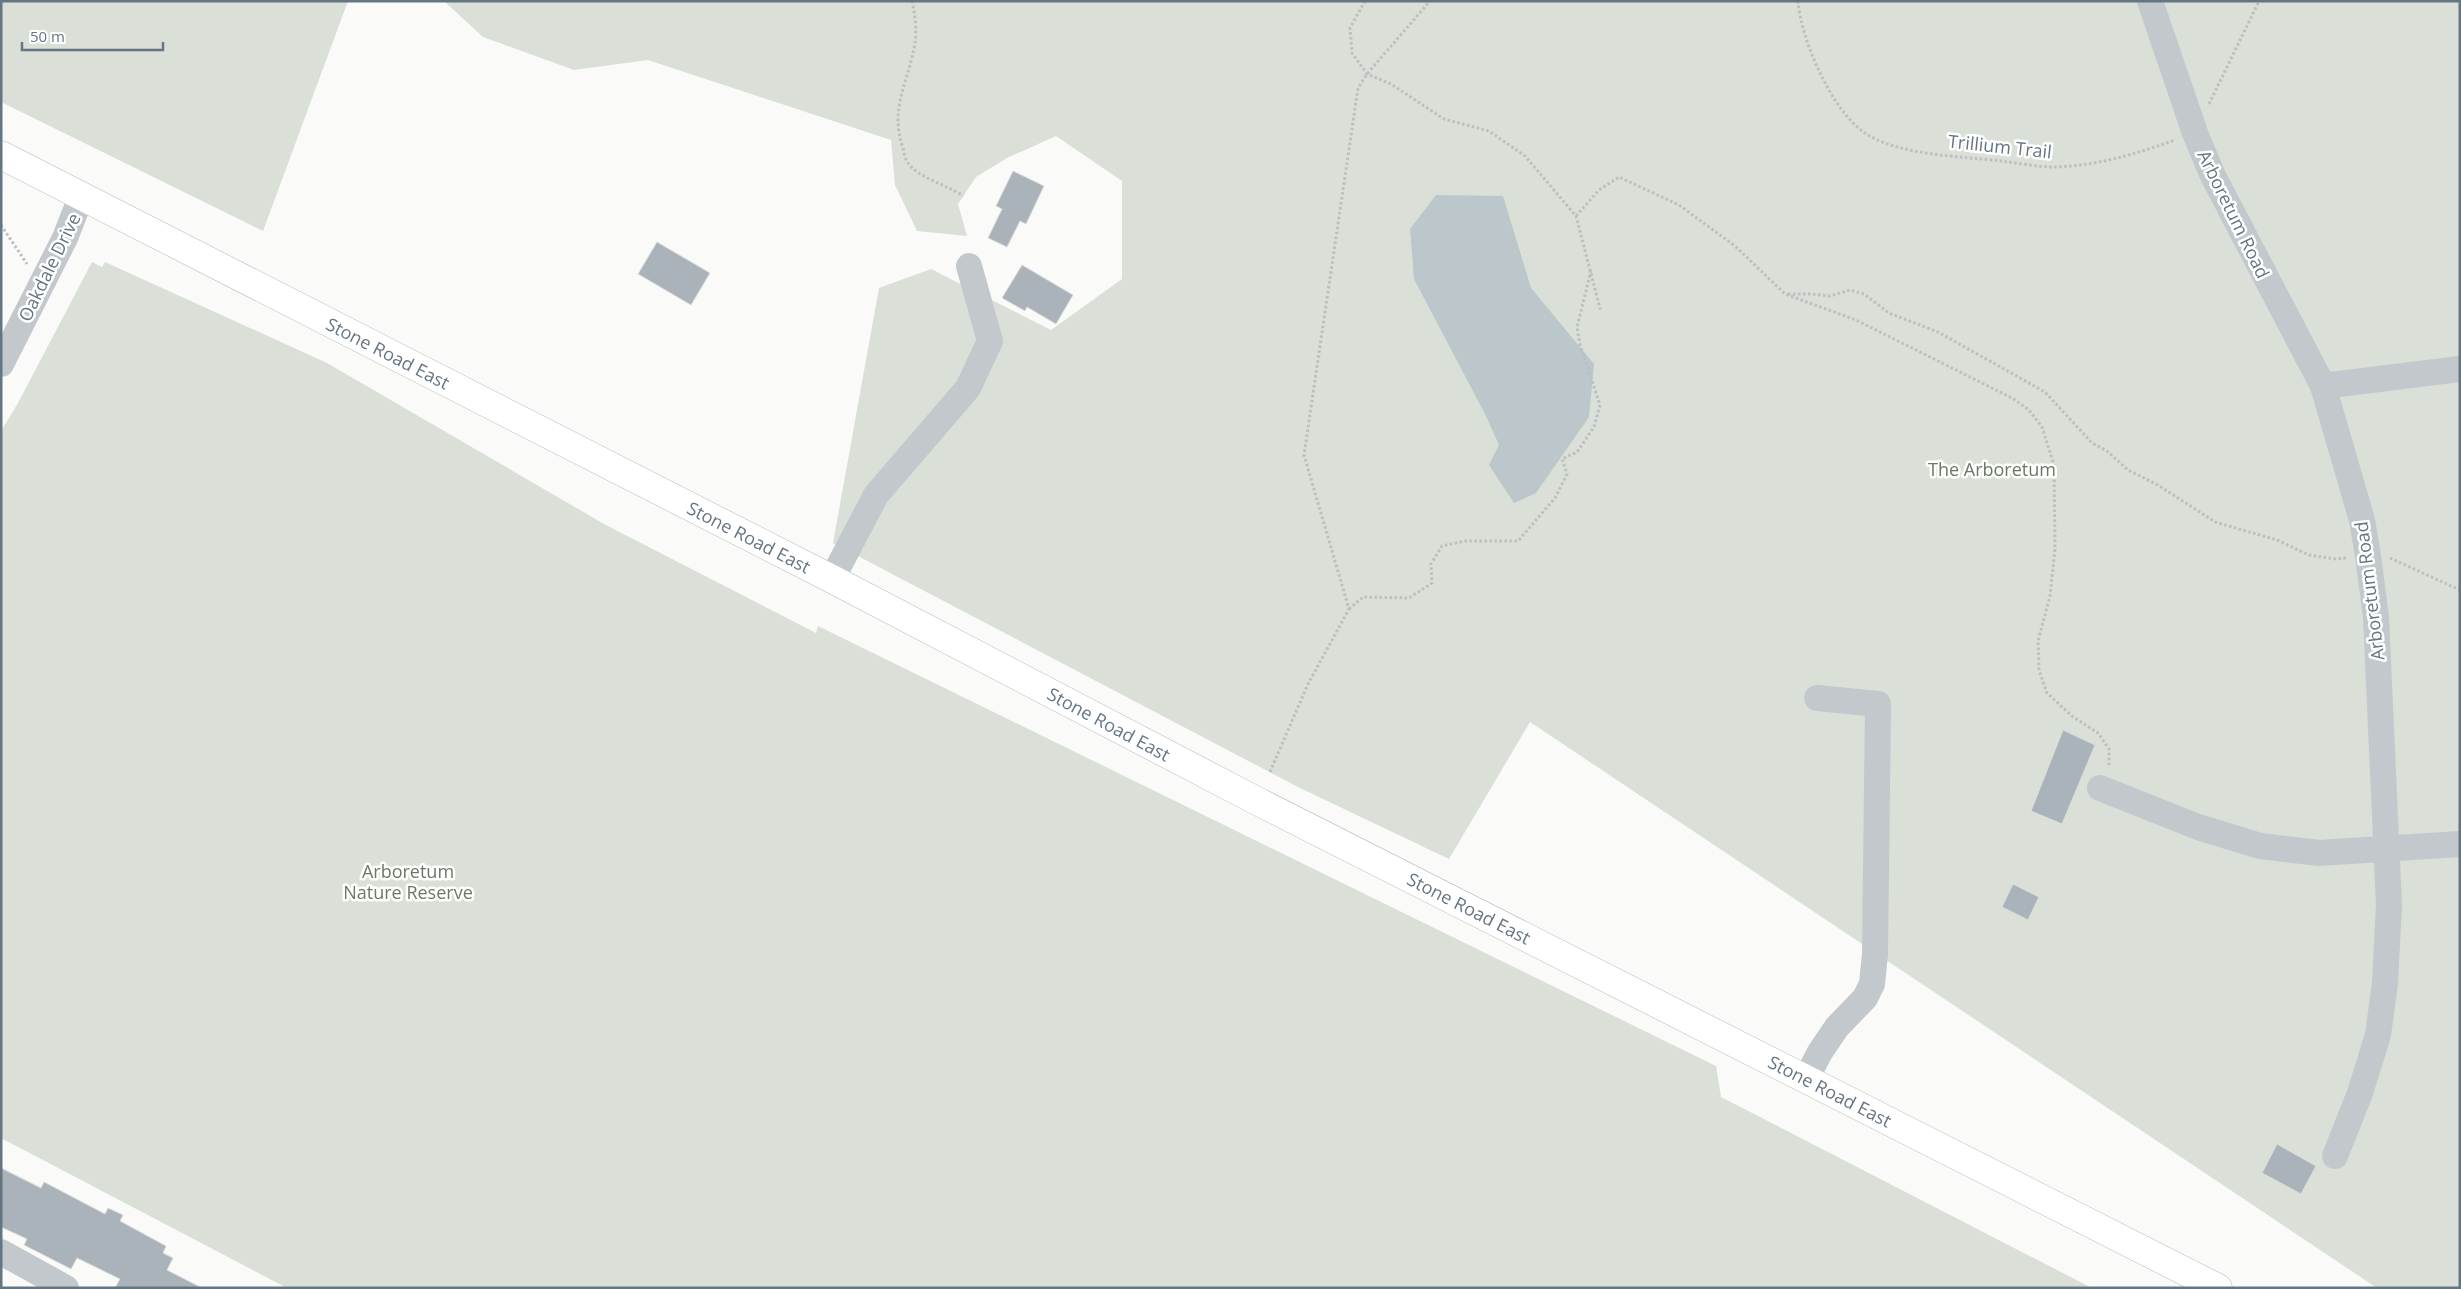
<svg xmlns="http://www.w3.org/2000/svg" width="2461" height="1289" font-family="'Open Sans',sans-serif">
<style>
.green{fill:#dadfd7}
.water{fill:#bbc7cb}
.building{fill:#aab3b9;stroke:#dcdcda}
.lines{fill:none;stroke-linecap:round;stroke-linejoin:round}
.major-casing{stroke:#b5babe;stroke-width:29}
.path{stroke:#bbbfc2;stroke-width:3;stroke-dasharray:2.5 2.5;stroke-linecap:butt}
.minor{stroke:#c3c8cc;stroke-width:26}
.major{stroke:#fff;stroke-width:28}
.labels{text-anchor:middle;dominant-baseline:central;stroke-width:5;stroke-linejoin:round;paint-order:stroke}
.street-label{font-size:18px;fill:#657683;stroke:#fff}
.park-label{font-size:18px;fill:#687a64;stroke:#fff}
</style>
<rect width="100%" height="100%" fill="#fafaf8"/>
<path class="green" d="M 1,1 L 348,1 L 263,231 L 1,102 Z
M 444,1 L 2460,1 L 2460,1288 L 2377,1288 L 1530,722 L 1449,859 L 1298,787 L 833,543 L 879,288 L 931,269 L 1051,330 L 1122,279 L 1122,181 L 1056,136 L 1007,158 L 976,177 L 958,204 L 967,236 L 917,231 L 895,185 L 891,140 L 648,60 L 574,70 L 483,37 Z
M 92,262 L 102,267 L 105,262 L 327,363 L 604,524 L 816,633 L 818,626 L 1716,1066 L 1721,1097 L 2092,1288 L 287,1288 L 1,1138 L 1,431 L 18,403 Z"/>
<path class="water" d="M 1436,195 L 1503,196 L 1531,288 L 1594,364 L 1589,417 L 1536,493 L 1514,503 L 1489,465 L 1499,445 L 1486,416 L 1414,279 L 1410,229 Z"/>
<path class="building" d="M 1013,171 L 1044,186 L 1026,224 L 1020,221 L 1007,247 L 988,238 L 1002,209 L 996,206 Z
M 657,242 L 710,273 L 691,305 L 638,274 Z
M 1022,265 L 1073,295 L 1056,324 L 1027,307 L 1025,311 L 1002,298 Z
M 2063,730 L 2095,745 L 2062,824 L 2031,811 Z
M 2013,884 L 2039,897 L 2028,920 L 2002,907 Z
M 2277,1144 L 2316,1166 L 2301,1194 L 2262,1173 Z
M 1,1168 L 41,1188 L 44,1182 L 105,1214 L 108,1208 L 123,1215 L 120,1221 L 166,1246 L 163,1253 L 173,1258 L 167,1270 L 202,1288 L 115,1288 L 120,1279 L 77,1258 L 71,1269 L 24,1245 L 27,1239 L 1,1227 Z"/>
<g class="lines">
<g class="major-casing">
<path id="major" d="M 1,155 L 832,579 L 1257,801 L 2218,1288"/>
</g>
<path class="path" d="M 912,1 C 915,13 917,31 915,43 C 909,81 889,108 903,148 C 904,153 905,159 908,163 C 918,178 948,185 963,196
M 1365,1 L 1350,28 L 1352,53 L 1367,74 L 1391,84 L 1444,119 L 1489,131 L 1525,156 L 1576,216 L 1601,312
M 1798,1 C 1801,40 1832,111 1865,133 C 1899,156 1961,156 2001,161 C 2018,163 2037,167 2054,167 C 2096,166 2136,154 2175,140
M 2209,104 L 2259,1
M 1576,216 L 1599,190 L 1619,177 L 1679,205 L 1735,246 L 1785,294 L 1856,320 L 2012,398 L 2029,410 L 2042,427 L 2054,465 L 2055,549 L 2050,596 L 2038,641 L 2039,670 L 2047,693 L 2072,716 L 2098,733 L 2109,749 L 2109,767
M 1,225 L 27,264
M 1788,294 L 1812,294 L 1830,296 L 1850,290 L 1864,294 L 1889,313 L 1938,332 L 2045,392 L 2092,443 L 2107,451 L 2128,470 L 2158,485 L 2215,522 L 2277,540 L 2309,555 L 2336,559 L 2347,558
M 2390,558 L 2460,590
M 1349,609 L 1363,597 L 1409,598 L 1432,583 L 1431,564 L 1442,546 L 1465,541 L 1518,541 L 1555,498 L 1567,474 L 1562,459 L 1577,452 L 1594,427 L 1600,405 L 1580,345 L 1577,327 L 1591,271
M 1270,772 L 1308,684 L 1349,609 L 1304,455 L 1358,88 L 1367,74 L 1430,1"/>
<path class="minor" d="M 2150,1 L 2195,133 L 2213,176 L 2323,386 L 2362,520 L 2368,556 L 2376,617 L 2389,905 L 2385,983 L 2378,1035 L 2360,1093 L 2335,1156
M 1,364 L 65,238 L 81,197
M 2323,386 L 2460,369
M 832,579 L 876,495 L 968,388 L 990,341 L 969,266
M 2100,788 L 2198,827 L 2260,846 L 2319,853 L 2460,844
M 1806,1079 L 1820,1052 L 1837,1027 L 1865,998 L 1872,984 L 1875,954 L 1878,704 L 1817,698
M 1,1252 L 66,1288"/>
<use href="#major" class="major"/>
</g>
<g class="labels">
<g class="street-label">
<text transform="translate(2000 146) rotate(6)">Trillium Trail</text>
<text transform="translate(2234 214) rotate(64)">Arboretum Road</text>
<text transform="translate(49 267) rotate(-64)">Oakdale Drive</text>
<text transform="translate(388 353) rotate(27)">Stone Road East</text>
<text transform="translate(749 537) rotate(27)">Stone Road East</text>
<text transform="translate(2369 591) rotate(-97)">Arboretum Road</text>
<text transform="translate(1109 724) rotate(28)">Stone Road East</text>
<text transform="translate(1469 908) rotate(27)">Stone Road East</text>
<text transform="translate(1830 1091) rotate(27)">Stone Road East</text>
</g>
<g class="park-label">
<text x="1992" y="469">The Arboretum</text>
<text x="408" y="871">Arboretum<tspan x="408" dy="21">Nature Reserve</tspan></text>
</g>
</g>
<rect width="2461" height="1289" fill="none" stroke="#657683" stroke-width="5"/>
<path d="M22 42v8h141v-8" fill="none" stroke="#657683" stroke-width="2.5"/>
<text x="30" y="42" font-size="15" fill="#657683" stroke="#ffffff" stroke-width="4" paint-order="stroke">50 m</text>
</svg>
